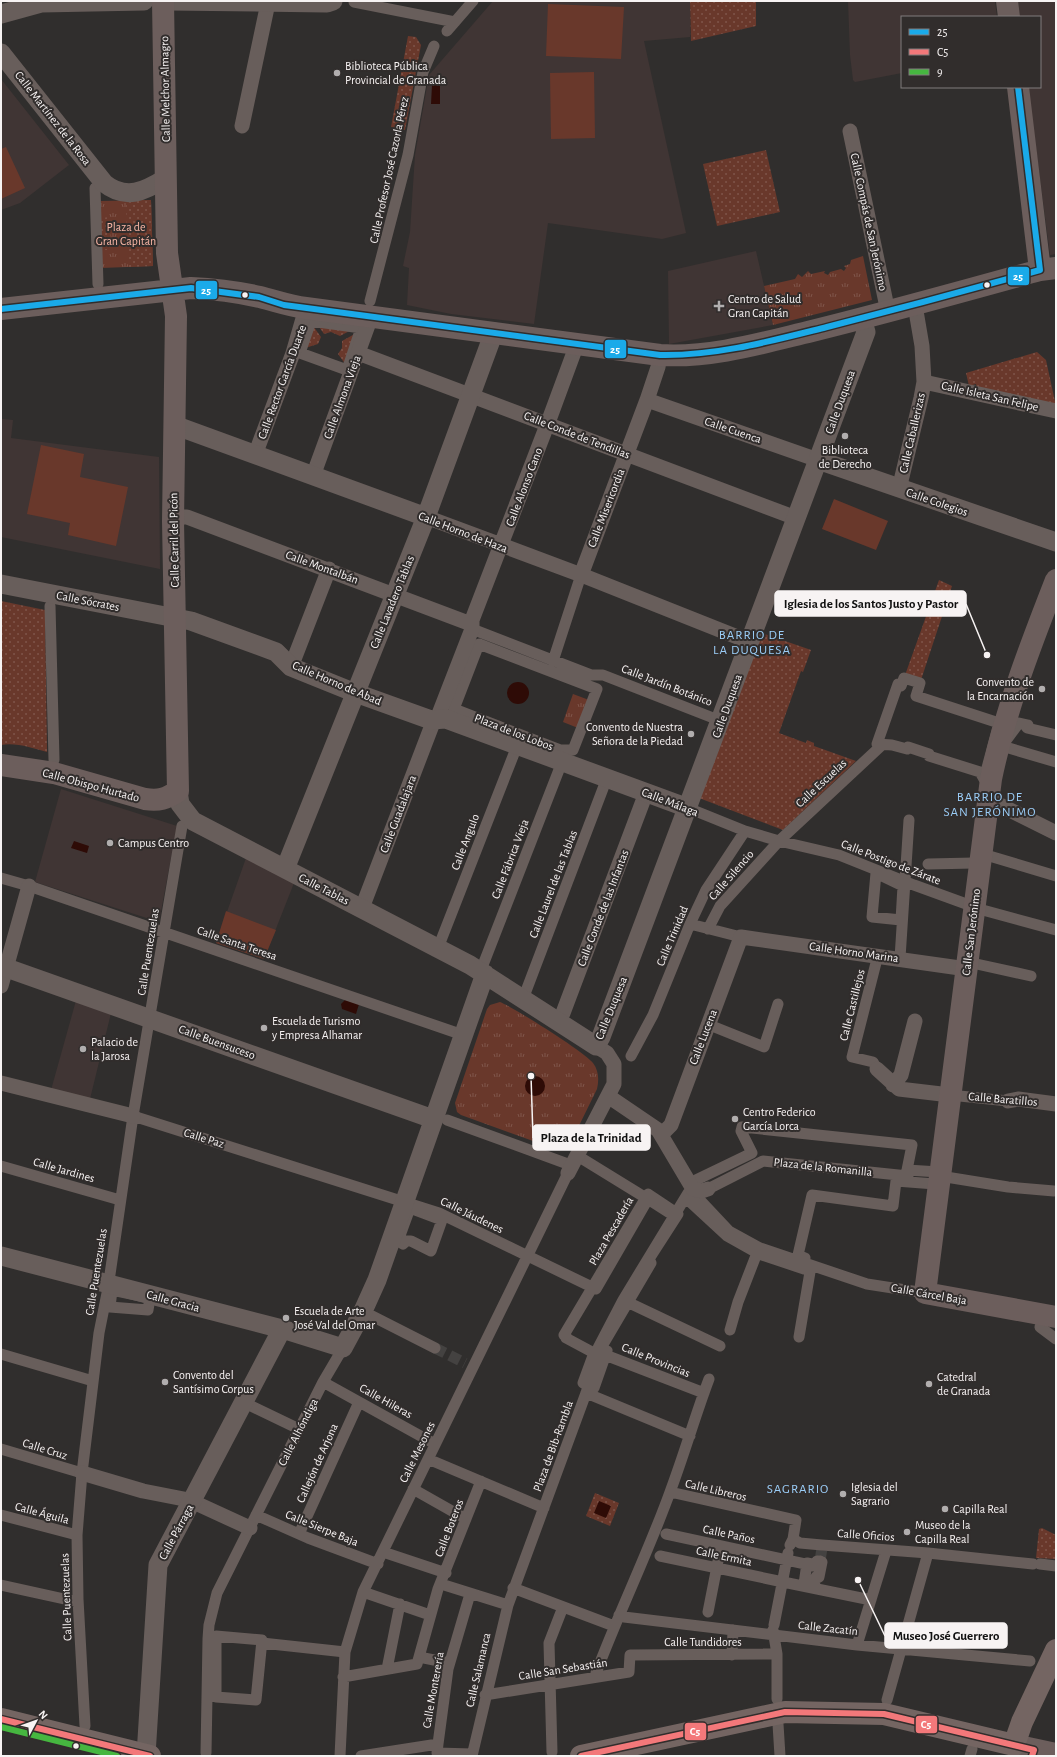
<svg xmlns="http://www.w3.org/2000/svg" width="1057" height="1757" font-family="'Alegreya Sans',sans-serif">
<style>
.built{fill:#403534}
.grass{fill:#69382b}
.park{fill:url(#park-tufts)}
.garden{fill:url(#garden-dots)}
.water{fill:#2e0b06}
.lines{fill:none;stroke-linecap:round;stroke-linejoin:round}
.pedestrian-tunnel{stroke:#444241;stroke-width:11;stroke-dasharray:11 5.5;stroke-linecap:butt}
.pedestrian{stroke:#685e5b;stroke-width:11}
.minor{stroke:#685e5b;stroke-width:15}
.tertiary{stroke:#685e5b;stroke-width:19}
.secondary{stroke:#6c5e5c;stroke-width:22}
.primary{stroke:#746562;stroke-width:22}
.bus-1-casing{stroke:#312d2c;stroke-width:9}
.bus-2-casing{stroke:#312d2c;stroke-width:9}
.bus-3-casing{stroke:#312d2c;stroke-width:9}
.bus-1{stroke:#1aaae9;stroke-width:6}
.bus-2{stroke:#f3787a;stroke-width:6}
.bus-3{stroke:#46b640;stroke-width:6}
.poi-dot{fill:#b1aeae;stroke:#312d2c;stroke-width:1.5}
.bus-dot{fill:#f7f3f3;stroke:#312d2c;stroke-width:1.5}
.labels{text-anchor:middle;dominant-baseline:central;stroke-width:4;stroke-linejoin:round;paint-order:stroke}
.poi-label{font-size:12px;fill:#f7f3f3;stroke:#312d2c;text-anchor:start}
.street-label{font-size:12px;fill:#f7f3f3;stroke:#312d2c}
.park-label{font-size:12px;fill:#fbb7a6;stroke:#312d2c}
.neighbourhood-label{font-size:13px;letter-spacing:1px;fill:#9acdf7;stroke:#312d2c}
.leader{fill:none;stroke:#f7f3f3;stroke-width:1.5}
.callout-dot{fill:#f7f3f3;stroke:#312d2c;stroke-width:1.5}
.callout{fill:#f7f3f3;stroke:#f7f3f3;stroke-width:1.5}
.callout-label{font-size:13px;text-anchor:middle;font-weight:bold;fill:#111}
.line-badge{stroke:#312d2c;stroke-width:1.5}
.badge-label{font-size:11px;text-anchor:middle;font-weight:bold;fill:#fff}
</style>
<defs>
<pattern id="park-tufts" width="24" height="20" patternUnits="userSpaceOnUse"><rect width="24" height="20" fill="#69382b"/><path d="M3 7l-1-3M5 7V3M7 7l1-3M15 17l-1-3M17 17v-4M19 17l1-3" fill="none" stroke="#7f554a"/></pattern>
<pattern id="garden-dots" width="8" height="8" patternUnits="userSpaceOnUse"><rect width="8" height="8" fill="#69382b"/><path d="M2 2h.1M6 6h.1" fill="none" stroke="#7f554a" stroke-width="1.8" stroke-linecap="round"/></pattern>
</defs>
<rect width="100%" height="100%" fill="#302e2d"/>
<path class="built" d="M 493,1 L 690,1 L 690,37 L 644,41 L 686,233 L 662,239 L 548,223 L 534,324 L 451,314 L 407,305 L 409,268 L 403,266 L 410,232 L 415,155 L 429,75 Z
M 848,1 L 995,1 L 997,17 L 902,17 L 902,73 L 855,82 L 853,80 L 850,55 Z
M 1018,1 L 1056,1 L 1056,254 L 1050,255 L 1028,87 L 1040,87 L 1040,17 L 1020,17 Z
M 1,79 L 69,165 L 20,203 L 1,210 Z
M 756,251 L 773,325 L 669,344 L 668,271 Z
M 1,414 L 2,419 L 13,420 L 11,438 L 159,457 L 160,569 L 1,537 Z
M 61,789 L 177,826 L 159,922 L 35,882 Z
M 246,858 L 294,883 L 264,959 L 216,943 Z
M 77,997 L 112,1009 L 90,1099 L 51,1090 Z"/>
<path class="grass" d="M 548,4 L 624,7 L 621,59 L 546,56 Z
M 594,72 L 595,138 L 551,139 L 550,73 Z
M 6,147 L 25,188 L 1,199 L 1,149 Z
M 41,445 L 84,454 L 80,477 L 128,487 L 116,546 L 68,535 L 70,523 L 27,514 Z
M 834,499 L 888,521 L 876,550 L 822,529 Z
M 226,911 L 276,930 L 264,959 L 216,943 Z"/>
<path class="park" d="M 151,200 L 153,266 L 101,268 L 101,201 Z
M 863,256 L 872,300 L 773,325 L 764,286 L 795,279 L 798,274 L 802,277 L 808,271 L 811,274 L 825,271 L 824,273 L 828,275 L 830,272 L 841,269 L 844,271 L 846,268 L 844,266 L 850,264 L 851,260 Z
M 573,694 L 589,700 L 578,728 L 563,722 Z
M 500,1002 C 513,1007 586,1053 593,1063 C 599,1071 599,1080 597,1089 L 571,1142 L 567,1147 L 558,1150 L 461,1115 L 457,1112 L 455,1103 L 487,1009 L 490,1005 Z"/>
<path class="garden" d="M 690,1 L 756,1 L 756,26 L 691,41 Z
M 408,36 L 416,37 L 421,45 L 405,130 L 391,127 Z
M 766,150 L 780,212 L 717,226 L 703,164 Z
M 151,200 L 153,266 L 128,267 L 126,201 Z
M 110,217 L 111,250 L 101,250 L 101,218 Z
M 315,321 L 357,327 L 340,336 L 331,332 L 324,334 Z
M 311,323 L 321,337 L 318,344 L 302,349 Z
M 360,331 L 348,368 L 338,354 L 342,348 L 342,341 Z
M 1037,352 L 1046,360 L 1056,406 L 977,389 L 976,384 L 969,386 L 966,373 Z
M 939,580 L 952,586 L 920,683 L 904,678 Z
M 1,601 L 45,610 L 47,752 C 33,748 15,742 1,745 Z
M 762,633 L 811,650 L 803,672 L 801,671 L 779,733 L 806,743 L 807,740 L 814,743 L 814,746 L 856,761 L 783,830 L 699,798 Z
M 595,1493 L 619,1503 L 610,1526 L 586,1516 Z
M 1042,1528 L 1056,1535 L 1056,1559 L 1036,1558 L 1039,1529 Z"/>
<path class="water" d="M 432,85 L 440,85 L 440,104 L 431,104 Z
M507 693a11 11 0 1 1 22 0a11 11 0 1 1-22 0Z
M 74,841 L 89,846 L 87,853 L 71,848 Z
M 345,1000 L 359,1004 L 356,1014 L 342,1009 L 341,1004 Z
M525 1086a10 10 0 1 1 20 0a10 10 0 1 1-20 0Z
M 599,1501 L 611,1506 L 606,1518 L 594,1513 Z"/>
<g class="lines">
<path class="pedestrian-tunnel" d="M 435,1348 L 465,1363
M 820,1561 L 822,1548"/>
<path class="pedestrian" d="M 354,2 L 455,22
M 447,31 L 473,1
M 95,188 L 98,284
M 370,301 L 408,155 L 423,72 L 434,46
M 311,321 L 361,328 L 347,370 L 300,353 Z
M 50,606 L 54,760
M 472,629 L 591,675 L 603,675 L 721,721
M 479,644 L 597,689 L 573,750 L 560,750 L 454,709 Z
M 553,661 L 581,575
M 904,678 L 920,683 L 916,696 L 999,723 L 984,779 L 980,772 L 929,756 L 929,754 L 908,747 L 907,749 L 892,745 L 877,744 L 898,684 L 901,686 Z
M 1056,735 L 1027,728 L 1028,725 L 1019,723 L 1002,746 L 1056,762
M 688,808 L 745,831 L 779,841 L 839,855 L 914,885 L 969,905
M 986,855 L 1056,876
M 928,864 L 974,863
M 876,873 L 903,886 L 901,920 L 872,917 Z
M 1,878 L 29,886 L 463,1035
M 979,909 L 1056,930
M 690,924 L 741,937
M 708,929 L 720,906 L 779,841 L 882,745
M 438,948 L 517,746
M 900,958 L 909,820
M 972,963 L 1031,976
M 483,965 L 562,762
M 523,999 L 607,778
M 707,1024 L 764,1047 L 778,1004
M 631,1056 L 653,1015 L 690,924 L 706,890 L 745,831
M 877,1069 L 873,1062 L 852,1057 L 878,955
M 950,1095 L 1008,1101
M 133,1116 L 439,1213 L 596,1289 L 648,1199 L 673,1215
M 447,1120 L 565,1163
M 742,1127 L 912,1145 L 907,1170 L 939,1172 L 935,1184 L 896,1181 L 893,1206 L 812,1195 L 798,1255 L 805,1258 L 804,1269 L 759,1254 L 727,1236 L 688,1200 L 696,1180 L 752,1153 L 741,1131 Z
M 581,1158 L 646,1198
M 1,1166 L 120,1200
M 946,1177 L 1008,1187 L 1054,1191
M 708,1189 L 763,1161 L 908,1176
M 648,1194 L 678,1214 L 649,1259 L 651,1263 L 601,1348 L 607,1351 L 594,1388 L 583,1383 L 594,1353 L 566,1338 L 566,1336 L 564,1335 Z
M 410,1208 L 442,1220 L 431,1251 L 411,1241 L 406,1241 L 403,1244 L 398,1241 Z
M 112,1290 L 150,1298 L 148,1310 L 110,1307 Z
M 623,1300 L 720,1346
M 372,1316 L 435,1348
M 1051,1319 L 1047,1318 L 1040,1327 L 1056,1339
M 730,1330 L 738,1302 L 757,1253
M 799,1337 L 811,1266
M 600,1353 L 704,1393
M 1,1354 L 93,1381
M 323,1382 L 435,1444
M 586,1393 L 690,1436
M 247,1404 L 299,1429
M 1,1449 L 82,1473
M 428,1459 L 544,1508
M 413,1489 L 466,1519
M 670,1492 L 796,1520 L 793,1539 L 790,1545
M 1,1515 L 77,1535
M 256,1515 L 308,1538 L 378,1564
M 299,1534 L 359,1402
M 666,1534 L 819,1567 L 820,1561
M 793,1539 L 800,1543 L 822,1545 L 928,1553 L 1033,1564
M 383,1552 L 446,1573
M 660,1556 L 783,1582
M 817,1561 L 822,1562 L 819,1577 L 816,1577 L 814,1586 L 804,1584 L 807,1563 L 817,1565 Z
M 1040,1564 L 1056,1566
M 783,1582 L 871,1600
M 441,1584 L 508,1605
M 1,1585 L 78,1602
M 513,1588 L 614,1626
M 363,1592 L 430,1615
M 708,1612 L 721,1546
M 619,1615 L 624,1617 L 857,1645 L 1030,1661
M 774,1625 L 788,1553
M 773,1630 L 777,1654 L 777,1699
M 216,1636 L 262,1640 L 256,1700 L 216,1697 Z
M 262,1643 L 345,1652
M 857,1645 L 886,1551
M 732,1655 L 733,1630
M 419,1657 L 438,1589 L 481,1481
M 387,1669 L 400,1604
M 343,1677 L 417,1664 L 419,1657 L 449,1663
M 596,1677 L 596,1673 C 619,1612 648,1553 670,1492 C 684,1455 695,1416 709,1379
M 485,1695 L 629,1672 L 630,1655 L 777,1654
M 887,1700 L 928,1553
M 778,1724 L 780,1756
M 85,1726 L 78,1599 L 77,1535 L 82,1473 L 99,1333 L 108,1288 L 133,1116 L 182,826
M 438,1744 L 448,1669 L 470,1594
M 552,1752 L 549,1643 L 563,1607
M 206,1753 L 208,1639 L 209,1625 L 217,1593 L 323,1382 L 343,1348
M 340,1756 L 345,1652 L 363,1592 L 568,1173
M 361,1756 L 438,1744 L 437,1753 L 472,1754
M 472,1756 L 508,1605 L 586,1393 L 598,1356 L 598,1348 L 623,1300 L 688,1193 L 693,1189 L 698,1198 L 729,1231 L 760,1248 L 867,1284 L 925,1293
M 970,1756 L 972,1749"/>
<path class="minor" d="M 242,126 L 268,3
M 850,131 L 888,312
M 358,353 L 796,518
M 924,382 L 1056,411
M 647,400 L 818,460
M 255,455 L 293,353 L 306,308
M 313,476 L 371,317
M 899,489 L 921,398 L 924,382 L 922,346 L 915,305
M 426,517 L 584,576 L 750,642
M 173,521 L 183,517 L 187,517 L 471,624
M 581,575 L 647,400 L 658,367 L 660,355
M 291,667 L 329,569
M 440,719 L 439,714 L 472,629 L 472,620 L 549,420 L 577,344
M 988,801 L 994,802 L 1056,833
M 362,908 L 434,720
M 1,986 L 29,886
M 558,1021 L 563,1013 L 646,793
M 877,1069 L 899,1089 L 950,1095
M 1,1083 L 133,1116
M 893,1085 L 901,1075 L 915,1021
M 608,1096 L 658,1130 L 693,1189 L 702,1191 L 708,1189
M 1008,1101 L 1018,1099 L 1056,1104
M 662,1134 L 671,1125 L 741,937 L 967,969
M 568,1173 L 614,1084 L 614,1064 L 607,1053 L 596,1046
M 82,1473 L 143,1491 L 189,1500 L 250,1528"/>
<path class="tertiary" d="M 168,1 L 327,3 L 333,1
M 1,14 L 41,3 L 144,1
M 1,53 L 104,183 C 126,201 145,191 166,178
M 174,425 L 426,517
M 818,460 L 1056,542
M 1,584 L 191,621 L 276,652 L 291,667 L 353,692 L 431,720 L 446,719 L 688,808
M 178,791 L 180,804 L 193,821 L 470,965 L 596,1046 L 601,1037 C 689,802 779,568 866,332 L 862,319
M 285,869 L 426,517 L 494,332
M 1,966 L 433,1119
M 1,1256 L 282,1329 L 343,1348 L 363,1311 L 377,1280 L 485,974
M 146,1755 L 158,1565 L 282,1329"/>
<path class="secondary" d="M 1007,1 L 1009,17
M 1018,87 L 1040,270
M 1,309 L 191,288 C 214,289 238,292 260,297 C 276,301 290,306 306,308 L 660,355 C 712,358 762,343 812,331 C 889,312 964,291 1040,270 L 1056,268
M 1056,580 C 1031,644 1005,711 991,779 L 925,1293 L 1056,1317
M 1,765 L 54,773 L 145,799 C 159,801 166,799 178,791 L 173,521 L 176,316 L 167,253 L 163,1
M 1014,1745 L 1056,1754"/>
<path class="primary" d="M 1,1719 L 150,1756
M 581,1756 L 785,1712 L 884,1714 L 1014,1745 L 1022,1722 L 1056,1650"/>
<g class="bus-1-casing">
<path id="bus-1" d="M 1,309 L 191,288 L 259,297 L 284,305 L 660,355 C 717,356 771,341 827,327 C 898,309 969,290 1040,270 L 1018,87"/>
</g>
<g class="bus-2-casing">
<path id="bus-2" d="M 1,1719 L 150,1756
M 581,1756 L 785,1712 L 884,1714 L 1034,1750 L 1032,1756"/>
</g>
<g class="bus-3-casing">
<path id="bus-3" d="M 1,1727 L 117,1756"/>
</g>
<use href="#bus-1" class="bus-1"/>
<use href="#bus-2" class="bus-2"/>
<use href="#bus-3" class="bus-3"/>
</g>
<g class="poi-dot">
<circle cx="337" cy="73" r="4"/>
<path d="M717 300h4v4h4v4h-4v4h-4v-4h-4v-4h4z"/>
<circle cx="845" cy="436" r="4"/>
<circle cx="1042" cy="689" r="4"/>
<circle cx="691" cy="734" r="4"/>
<circle cx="110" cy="843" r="4"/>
<circle cx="264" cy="1028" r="4"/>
<circle cx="83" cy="1049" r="4"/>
<circle cx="735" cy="1119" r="4"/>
<circle cx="286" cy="1318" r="4"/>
<circle cx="165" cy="1382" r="4"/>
<circle cx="929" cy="1384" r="4"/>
<circle cx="843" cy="1494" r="4"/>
<circle cx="945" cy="1509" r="4"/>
<circle cx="907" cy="1532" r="4"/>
</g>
<g class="bus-dot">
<circle cx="987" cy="285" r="3.5"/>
<circle cx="245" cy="295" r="3.5"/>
<circle cx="76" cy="1746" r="3.5"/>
</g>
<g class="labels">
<g class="poi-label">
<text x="345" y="66">Biblioteca Pública<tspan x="345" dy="14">Provincial de Granada</tspan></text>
<text x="728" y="299">Centro de Salud<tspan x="728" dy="14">Gran Capitán</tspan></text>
<text x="845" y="450" text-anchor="middle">Biblioteca<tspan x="845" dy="14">de Derecho</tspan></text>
<text x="1034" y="682" text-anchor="end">Convento de<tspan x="1034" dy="14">la Encarnación</tspan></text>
<text x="683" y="727" text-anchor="end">Convento de Nuestra<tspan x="683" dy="14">Señora de la Piedad</tspan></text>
<text x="118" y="843">Campus Centro</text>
<text x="272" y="1021">Escuela de Turismo<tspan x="272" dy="14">y Empresa Alhamar</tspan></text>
<text x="91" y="1042">Palacio de<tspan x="91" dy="14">la Jarosa</tspan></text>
<text x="743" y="1112">Centro Federico<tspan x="743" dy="14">García Lorca</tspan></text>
<text x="294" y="1311">Escuela de Arte<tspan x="294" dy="14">José Val del Omar</tspan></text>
<text x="173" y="1375">Convento del<tspan x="173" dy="14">Santísimo Corpus</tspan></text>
<text x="937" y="1377">Catedral<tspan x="937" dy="14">de Granada</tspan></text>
<text x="851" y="1487">Iglesia del<tspan x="851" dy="14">Sagrario</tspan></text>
<text x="953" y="1509">Capilla Real</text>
<text x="915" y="1525">Museo de la<tspan x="915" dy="14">Capilla Real</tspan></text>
</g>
<g class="street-label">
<text transform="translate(165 89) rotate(-91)">Calle Melchor Almagro</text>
<text transform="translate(53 118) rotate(52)">Calle Martínez de la Rosa</text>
<text transform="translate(389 170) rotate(-78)">Calle Profesor José Cazorla Pérez</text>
<text transform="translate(869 222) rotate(78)">Calle Compás de San Jerónimo</text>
<text transform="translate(282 382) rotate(-70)">Calle Rector García Duarte</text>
<text transform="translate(990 396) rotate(13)">Calle Isleta San Felipe</text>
<text transform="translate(342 397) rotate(-70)">Calle Almona Vieja</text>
<text transform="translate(840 402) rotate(-70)">Calle Duquesa</text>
<text transform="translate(733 430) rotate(19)">Calle Cuenca</text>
<text transform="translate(912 433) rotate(-77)">Calle Caballerizas</text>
<text transform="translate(577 435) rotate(21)">Calle Conde de Tendillas</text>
<text transform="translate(524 487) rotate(-69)">Calle Alonso Cano</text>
<text transform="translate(937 502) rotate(19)">Calle Colegios</text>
<text transform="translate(606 508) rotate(-69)">Calle Misericordia</text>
<text transform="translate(463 532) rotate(21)">Calle Horno de Haza</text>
<text transform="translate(174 540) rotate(-91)">Calle Carril del Picón</text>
<text transform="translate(322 567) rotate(20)">Calle Montalbán</text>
<text transform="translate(88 601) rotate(11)">Calle Sócrates</text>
<text transform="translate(392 602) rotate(-68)">Calle Lavadero Tablas</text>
<text transform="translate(337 683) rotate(23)">Calle Horno de Abad</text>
<text transform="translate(667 685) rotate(21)">Calle Jardín Botánico</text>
<text transform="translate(727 706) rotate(-70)">Calle Duquesa</text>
<text transform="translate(514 732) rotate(21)">Plaza de los Lobos</text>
<text transform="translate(821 783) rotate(-43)">Calle Escuelas</text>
<text transform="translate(91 785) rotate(15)">Calle Obispo Hurtado</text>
<text transform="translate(670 802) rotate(21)">Calle Málaga</text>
<text transform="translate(398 814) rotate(-69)">Calle Guadalajara</text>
<text transform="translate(465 842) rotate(-69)">Calle Angulo</text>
<text transform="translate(510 859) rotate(-69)">Calle Fábrica Vieja</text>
<text transform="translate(891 862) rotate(21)">Calle Postigo de Zárate</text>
<text transform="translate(731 875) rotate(-49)">Calle Silencio</text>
<text transform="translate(553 884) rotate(-69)">Calle Laurel de las Tablas</text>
<text transform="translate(324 889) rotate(27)">Calle Tablas</text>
<text transform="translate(603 908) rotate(-69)">Calle Conde de las Infantas</text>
<text transform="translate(971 932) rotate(-83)">Calle San Jerónimo</text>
<text transform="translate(672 936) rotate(-67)">Calle Trinidad</text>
<text transform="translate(237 943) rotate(19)">Calle Santa Teresa</text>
<text transform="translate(148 952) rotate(-81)">Calle Puentezuelas</text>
<text transform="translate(854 952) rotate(8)">Calle Horno Marina</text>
<text transform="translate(852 1005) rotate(-76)">Calle Castillejos</text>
<text transform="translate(611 1008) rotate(-68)">Calle Duquesa</text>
<text transform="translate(703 1037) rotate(-69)">Calle Lucena</text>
<text transform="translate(217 1042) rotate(20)">Calle Buensuceso</text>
<text transform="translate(1003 1099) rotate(5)">Calle Baratillos</text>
<text transform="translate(204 1138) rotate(17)">Calle Paz</text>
<text transform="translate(823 1167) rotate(6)">Plaza de la Romanilla</text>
<text transform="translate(64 1170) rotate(16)">Calle Jardines</text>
<text transform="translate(472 1215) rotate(26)">Calle Jáudenes</text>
<text transform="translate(611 1231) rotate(-60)">Plaza Pescadería</text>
<text transform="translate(96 1272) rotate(-81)">Calle Puentezuelas</text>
<text transform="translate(929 1294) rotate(10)">Calle Cárcel Baja</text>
<text transform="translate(173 1301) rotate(15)">Calle Gracia</text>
<text transform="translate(656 1360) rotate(22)">Calle Provincias</text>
<text transform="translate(386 1401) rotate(29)">Calle Hileras</text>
<text transform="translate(298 1432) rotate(-63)">Calle Alhóndiga</text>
<text transform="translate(553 1446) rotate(-70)">Plaza de Bib-Rambla</text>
<text transform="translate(45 1449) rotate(17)">Calle Cruz</text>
<text transform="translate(417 1452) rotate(-64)">Calle Mesones</text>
<text transform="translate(317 1463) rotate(-66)">Callejón de Arjona</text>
<text transform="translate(716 1490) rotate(13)">Calle Libreros</text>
<text transform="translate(42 1513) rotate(15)">Calle Águila</text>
<text transform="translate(322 1528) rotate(22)">Calle Sierpe Baja</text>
<text transform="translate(449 1528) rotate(-69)">Calle Boteros</text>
<text transform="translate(176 1532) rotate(-62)">Calle Párraga</text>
<text transform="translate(729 1534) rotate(12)">Calle Paños</text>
<text transform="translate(866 1535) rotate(4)">Calle Oficios</text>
<text transform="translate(724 1556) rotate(12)">Calle Ermita</text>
<text transform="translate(66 1597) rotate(-92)">Calle Puentezuelas</text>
<text transform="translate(828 1628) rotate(6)">Calle Zacatín</text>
<text x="703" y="1642">Calle Tundidores</text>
<text transform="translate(563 1669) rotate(-9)">Calle San Sebastián</text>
<text transform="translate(478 1670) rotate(-77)">Calle Salamanca</text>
<text transform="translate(433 1690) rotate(-80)">Calle Monterería</text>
</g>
<g class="park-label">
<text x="126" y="227">Plaza de<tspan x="126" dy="14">Gran Capitán</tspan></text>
</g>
<g class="neighbourhood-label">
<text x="752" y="635">BARRIO DE<tspan x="752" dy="15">LA DUQUESA</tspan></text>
<text x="990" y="797">BARRIO DE<tspan x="990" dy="15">SAN JERÓNIMO</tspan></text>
<text x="798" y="1489">SAGRARIO</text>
</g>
</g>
<path class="leader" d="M987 655L966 604M531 1076L533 1138M858 1580L885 1636"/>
<g class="callout-dot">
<circle cx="987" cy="655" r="4"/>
<circle cx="531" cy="1076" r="4"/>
<circle cx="858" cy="1580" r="4"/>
</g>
<g class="callout">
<rect x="775" y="591" width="191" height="25" rx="4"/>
<rect x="533" y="1125" width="117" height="25" rx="4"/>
<rect x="885" y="1623" width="122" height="25" rx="4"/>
</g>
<g class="callout-label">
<text x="871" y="608">Iglesia de los Santos Justo y Pastor</text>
<text x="591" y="1142">Plaza de la Trinidad</text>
<text x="946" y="1640">Museo José Guerrero</text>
</g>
<g class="line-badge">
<rect x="1007" y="266" width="23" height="20" rx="4" fill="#1aaae9"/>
<rect x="195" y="280" width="23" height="20" rx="4" fill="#1aaae9"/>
<rect x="604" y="339" width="23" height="20" rx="4" fill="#1aaae9"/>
<rect x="915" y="1715" width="23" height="19" rx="4" fill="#f3787a"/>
<rect x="684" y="1722" width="23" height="19" rx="4" fill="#f3787a"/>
</g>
<g class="badge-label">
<text x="1018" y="280">25</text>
<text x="206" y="294">25</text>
<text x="615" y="353">25</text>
<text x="926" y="1728">C5</text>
<text x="695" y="1735">C5</text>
</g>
<rect width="1057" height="1757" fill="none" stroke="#f7f3f3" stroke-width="4"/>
<rect x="901" y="16" width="140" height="72" fill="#312d2c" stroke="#807c7c"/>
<rect x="909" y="29" width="20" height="6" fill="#1aaae9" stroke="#807c7c"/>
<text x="937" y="36" font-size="12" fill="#f7f3f3">25</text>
<rect x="909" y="49" width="20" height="6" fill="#f3787a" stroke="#807c7c"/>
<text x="937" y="56" font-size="12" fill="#f7f3f3">C5</text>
<rect x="909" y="69" width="20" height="6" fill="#46b640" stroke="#807c7c"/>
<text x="937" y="76" font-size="12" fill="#f7f3f3">9</text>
<g transform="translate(36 1721) rotate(49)" stroke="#312d2c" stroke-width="3" paint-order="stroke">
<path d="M0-3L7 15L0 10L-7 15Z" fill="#f7f3f3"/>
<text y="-6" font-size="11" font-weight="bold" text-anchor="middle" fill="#f7f3f3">N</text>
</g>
</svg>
